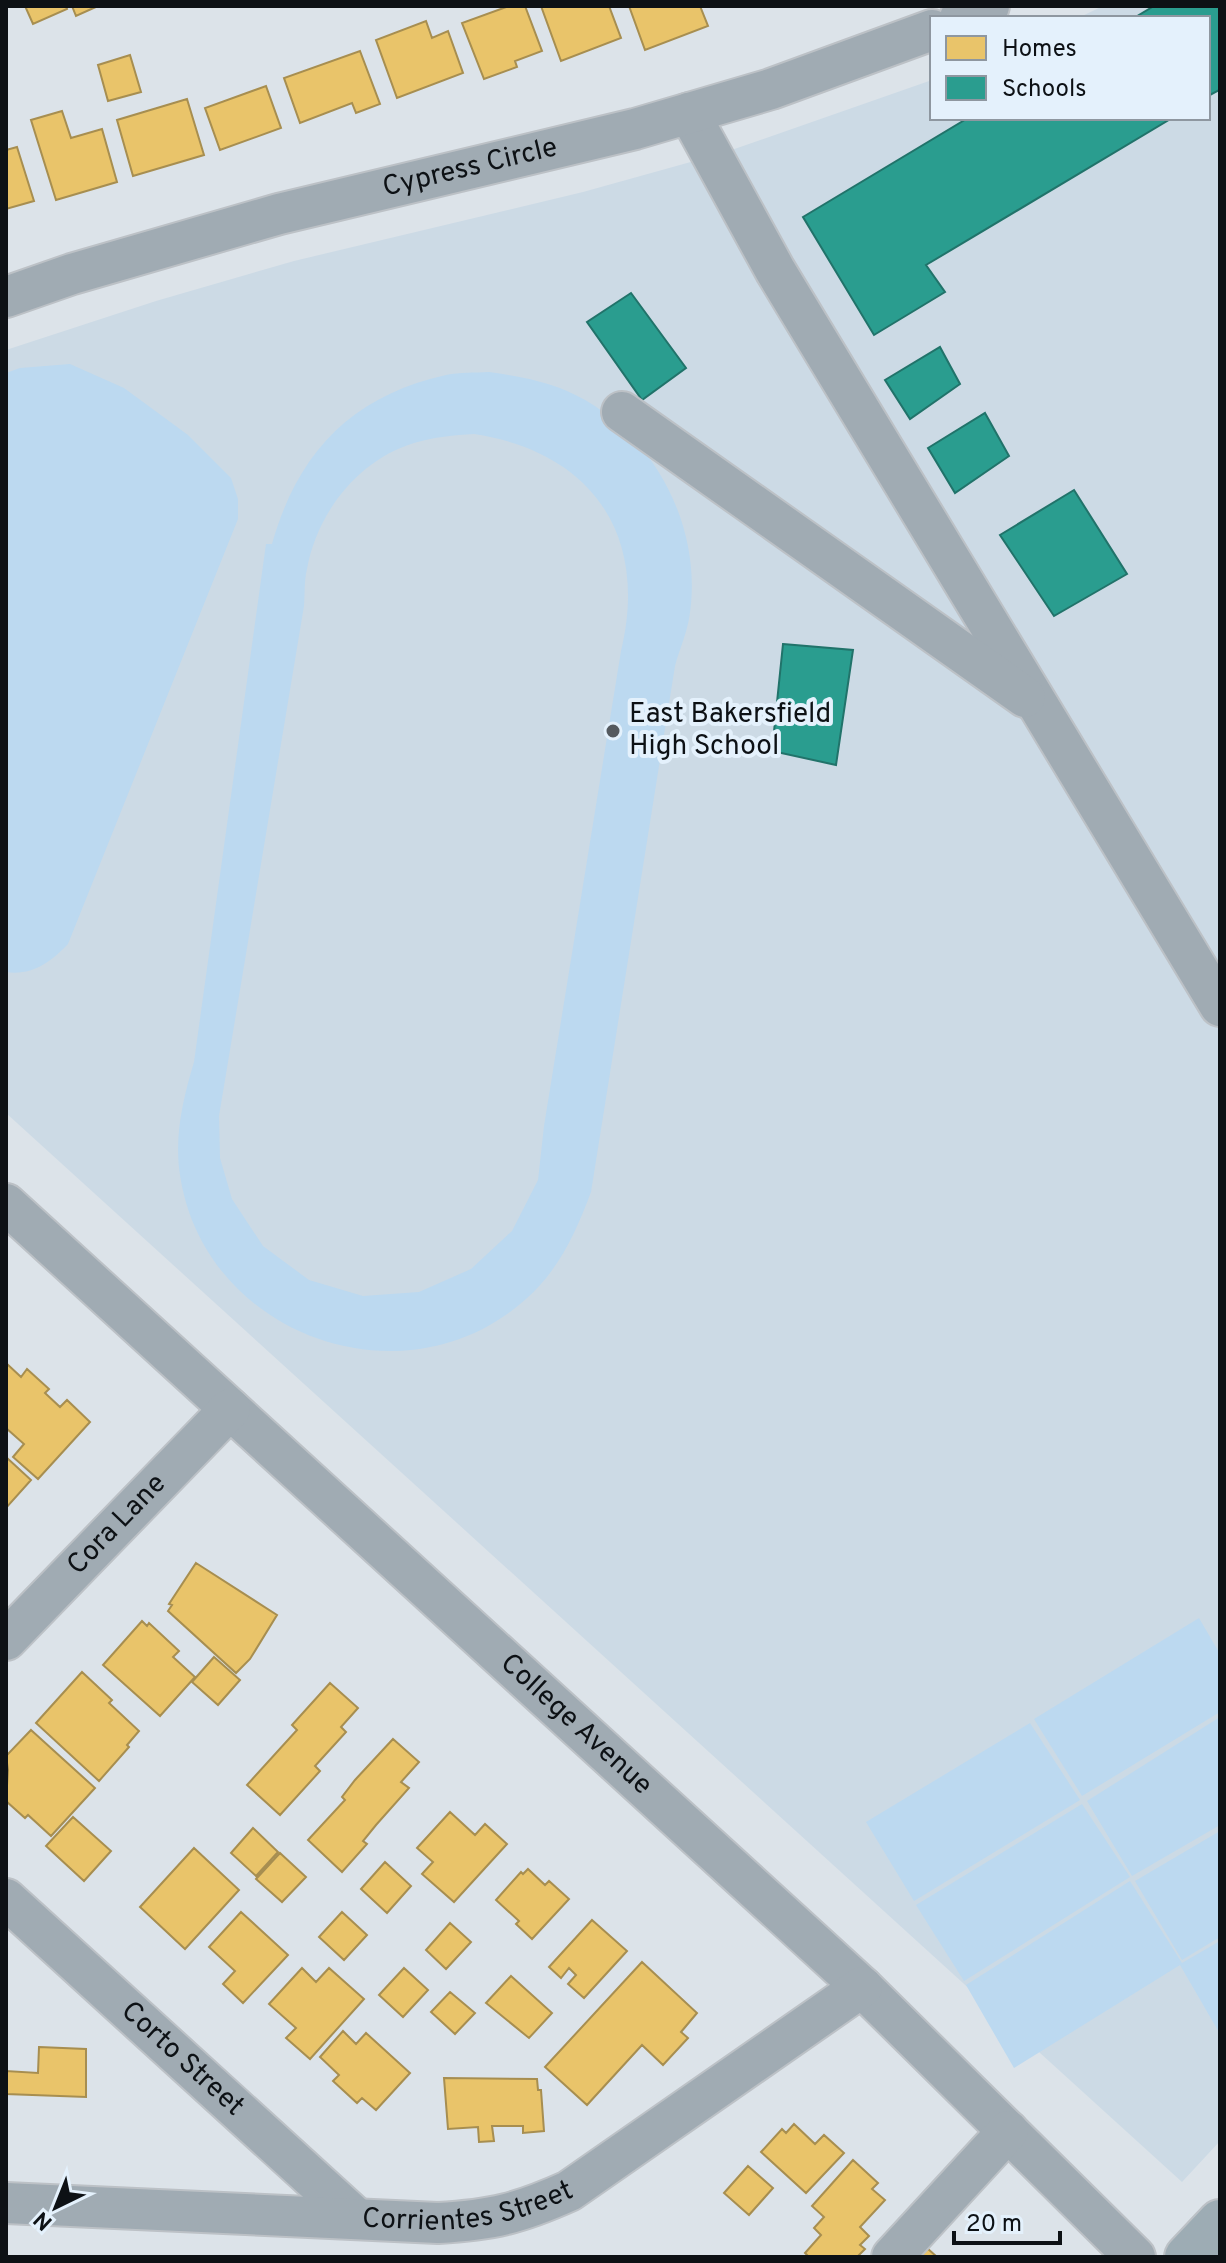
<svg xmlns="http://www.w3.org/2000/svg" width="1226" height="2263" font-family="Overpass,sans-serif">
<style>
.built{fill:#ccdae5}
.green{fill:#bcd9f0;fill-rule:evenodd}
.homes{fill:#e9c46a;stroke:#a78e50;stroke-width:2}
.schools{fill:#2a9d8f;stroke:#21736a;stroke-width:2}
.lines{fill:none;stroke-linecap:round;stroke-linejoin:round}
.minor-casing{stroke:#bcc1c6;stroke-width:44}
.major-casing{stroke:#bcc1c6;stroke-width:48}
.minor{stroke:#a0abb3;stroke-width:40}
.major{stroke:#9dacb4;stroke-width:44}
.poi-dot{fill:#555a5f;stroke:#e4f1fc;stroke-width:3}
.labels{text-anchor:middle;dominant-baseline:central;stroke-width:8;stroke-linejoin:round;paint-order:stroke}
.street-label{font-size:28px;fill:#0d1115;stroke:#e4f1fc}
.poi-label{font-size:28px;fill:#0d1115;stroke:#e4f1fc;text-anchor:start}
</style>
<rect width="100%" height="100%" fill="#dce3e9"/>
<path class="built" d="M 1103,6 L 1220,6 L 1220,2141 L 1182,2182 L 6,1113 L 6,350 L 156,301 L 294,261 L 583,192 L 723,153 L 932,80 L 932,118 L 1208,118 L 1208,18 L 1078,18 Z"/>
<path class="green" d="M 70,364 L 124,388 L 188,435 L 231,478 L 238,499 L 238,519 L 68,944 C 51,962 32,976 6,972 L 6,373 L 20,368 Z
M 489,372 C 516,376 542,380 567,391 C 652,428 705,527 689,619 C 686,635 679,651 675,666 L 591,1192 C 576,1232 559,1270 526,1299 C 405,1408 204,1336 180,1175 C 174,1136 183,1099 194,1062 L 266,544 L 272,544 C 298,452 352,396 446,375 C 460,372 475,373 489,372 ZM 474,434 C 592,452 649,535 621,651 L 544,1126 L 538,1180 L 512,1231 L 471,1269 L 419,1292 L 363,1296 L 309,1280 L 263,1246 L 232,1199 L 220,1158 L 219,1116 L 304,606 C 305,594 304,581 307,569 C 317,513 358,460 414,443 C 434,437 454,435 474,434 Z
M 1199,1618 L 1220,1654 L 1220,1712 L 1082,1796 L 1034,1719 Z
M 1220,1717 L 1220,1825 L 1132,1876 L 1087,1801 Z
M 1030,1723 L 1080,1800 L 914,1901 L 866,1822 Z
M 1082,1804 L 1130,1877 L 964,1981 L 916,1905 Z
M 1220,1831 L 1220,1937 L 1182,1960 L 1135,1881 Z
M 1130,1881 L 1182,1963 L 1220,1941 L 1220,2034 L 1180,1965 L 1014,2068 L 966,1985 Z"/>
<path class="homes" d="M 25,6 L 66,6 L 67,9 L 33,24 Z
M 72,6 L 98,6 L 76,16 Z
M 509,6 L 525,6 L 542,51 L 515,61 L 517,67 L 484,79 L 462,23 Z
M 541,6 L 609,6 L 621,38 L 561,61 Z
M 629,6 L 700,6 L 708,26 L 645,50 Z
M 426,21 L 432,38 L 448,31 L 463,73 L 397,98 L 376,40 Z
M 360,51 L 380,104 L 356,113 L 352,103 L 300,123 L 284,78 Z
M 130,55 L 141,92 L 108,101 L 98,65 Z
M 266,86 L 281,128 L 220,150 L 205,108 Z
M 187,99 L 204,155 L 133,176 L 117,120 Z
M 62,111 L 71,138 L 102,129 L 117,182 L 56,200 L 31,120 Z
M 17,147 L 34,201 L 6,209 L 6,150 Z
M 6,1363 L 21,1377 L 27,1369 L 49,1389 L 45,1393 L 60,1407 L 67,1400 L 90,1422 L 38,1479 L 13,1457 L 24,1444 L 6,1428 Z
M 6,1457 L 31,1480 L 6,1508 Z
M 196,1563 L 277,1615 L 250,1659 L 236,1673 L 168,1611 L 172,1605 L 169,1604 Z
M 142,1621 L 147,1626 L 149,1623 L 179,1651 L 173,1657 L 195,1677 L 160,1716 L 103,1665 Z
M 214,1657 L 240,1680 L 218,1705 L 192,1682 Z
M 82,1672 L 112,1700 L 109,1703 L 139,1731 L 127,1745 L 129,1747 L 99,1781 L 36,1723 Z
M 330,1683 L 358,1708 L 341,1727 L 346,1732 L 315,1766 L 320,1771 L 280,1815 L 247,1785 L 297,1730 L 292,1725 Z
M 31,1730 L 95,1788 L 51,1836 L 28,1815 L 25,1818 L 6,1801 L 8,1770 L 6,1756 Z
M 393,1739 L 419,1762 L 401,1782 L 409,1788 L 376,1825 L 363,1841 L 367,1844 L 342,1872 L 308,1840 L 345,1800 L 342,1797 L 355,1780 Z
M 450,1812 L 475,1835 L 485,1824 L 507,1844 L 454,1902 L 422,1874 L 433,1862 L 417,1848 Z
M 73,1817 L 111,1851 L 84,1881 L 46,1846 Z
M 253,1828 L 278,1852 L 256,1876 L 231,1853 Z
M 194,1848 L 239,1890 L 185,1949 L 140,1907 Z
M 280,1853 L 306,1877 L 282,1902 L 256,1879 Z
M 385,1862 L 411,1886 L 387,1913 L 361,1889 Z
M 528,1869 L 545,1885 L 549,1881 L 569,1899 L 532,1939 L 516,1924 L 519,1921 L 496,1900 L 521,1872 L 523,1874 Z
M 241,1912 L 288,1955 L 243,2003 L 223,1984 L 235,1971 L 209,1947 Z
M 342,1912 L 367,1935 L 344,1960 L 319,1937 Z
M 592,1920 L 627,1951 L 584,1998 L 568,1984 L 576,1975 L 569,1968 L 561,1978 L 549,1967 Z
M 450,1923 L 471,1942 L 446,1969 L 426,1950 Z
M 642,1962 L 697,2013 L 681,2032 L 688,2038 L 663,2065 L 642,2045 L 587,2105 L 545,2067 Z
M 302,1968 L 316,1982 L 329,1968 L 364,1999 L 310,2059 L 286,2038 L 296,2028 L 269,2004 Z
M 404,1968 L 428,1990 L 403,2017 L 379,1995 Z
M 511,1976 L 552,2013 L 529,2038 L 486,2003 Z
M 450,1992 L 475,2013 L 455,2034 L 431,2012 Z
M 343,2031 L 356,2044 L 366,2033 L 410,2073 L 376,2110 L 362,2098 L 357,2103 L 333,2081 L 339,2075 L 320,2057 Z
M 39,2047 L 86,2049 L 86,2097 L 6,2094 L 6,2071 L 38,2073 Z
M 444,2078 L 537,2079 L 538,2090 L 541,2090 L 544,2131 L 523,2133 L 523,2126 L 492,2126 L 494,2141 L 479,2142 L 478,2127 L 448,2129 Z
M 794,2124 L 815,2144 L 824,2135 L 844,2153 L 806,2193 L 761,2152 L 782,2129 L 786,2133 Z
M 853,2160 L 878,2183 L 872,2189 L 885,2200 L 860,2227 L 869,2236 L 860,2245 L 865,2249 L 857,2257 L 809,2257 L 805,2253 L 821,2235 L 814,2228 L 824,2217 L 812,2206 Z
M 748,2166 L 773,2188 L 749,2215 L 724,2193 Z
M 927,2248 L 937,2257 L 919,2257 Z"/>
<path class="schools" d="M 1154,6 L 1220,6 L 1220,92 L 1219,90 L 1208,96 L 1208,18 L 1134,18 Z
M 968,118 L 1172,118 L 926,265 L 945,292 L 874,335 L 803,217 Z
M 631,293 L 686,368 L 642,400 L 587,322 Z
M 940,347 L 960,384 L 910,419 L 885,380 Z
M 985,413 L 1009,456 L 955,493 L 928,448 Z
M 1074,490 L 1127,574 L 1054,616 L 1000,535 Z
M 783,644 L 853,650 L 836,765 L 772,751 Z"/>
<g class="lines">
<g class="minor-casing">
<g id="minor">
<path d="M 960,18 L 989,6"/>
<path d="M 689,113 L 775,270 L 1220,1006"/>
<path id="s1" d="M 6,297 L 72,274 L 279,214 L 635,129 L 771,89 L 932,30"/>
<path d="M 622,412 L 1025,697"/>
<path id="s2" d="M 6,1204 L 862,1987 L 1135,2257"/>
<path id="s3" d="M 6,1640 L 230,1409"/>
<path id="s4" d="M 6,1899 L 357,2219"/>
<path id="s5" d="M 6,2203 L 438,2223 C 493,2220 520,2213 569,2191 L 862,1987"/>
<path d="M 892,2257 L 1008,2131"/>
</g>
</g>
<g class="major-casing">
<path id="major" d="M 1187,2257 L 1220,2222"/>
</g>
<use href="#minor" class="minor"/>
<use href="#major" class="major"/>
</g>
<circle class="poi-dot" cx="613" cy="731" r="8"/>
<g class="labels">
<g class="street-label">
<text stroke="none"><textPath href="#s1" startOffset="482">Cypress Circle</textPath></text>
<text stroke="none"><textPath href="#s3" startOffset="160">Cora Lane</textPath></text>
<text stroke="none"><textPath href="#s2" startOffset="772">College Avenue</textPath></text>
<text stroke="none"><textPath href="#s4" startOffset="238">Corto Street</textPath></text>
<text stroke="none"><textPath href="#s5" startOffset="464">Corrientes Street</textPath></text>
</g>
<g class="poi-label">
<text x="629" y="715">East Bakersfield<tspan x="629" dy="32">High School</tspan></text>
</g>
</g>
<rect width="1226" height="2263" fill="none" stroke="#0d1115" stroke-width="16"/>
<rect x="930" y="16" width="280" height="104" fill="#e4f1fc" stroke="#8e97a0" stroke-width="2"/>
<rect x="946" y="36" width="40" height="24" fill="#e9c46a" stroke="#8e97a0" stroke-width="2"/>
<text x="1002" y="56" font-size="24" fill="#0d1115">Homes</text>
<rect x="946" y="76" width="40" height="24" fill="#2a9d8f" stroke="#8e97a0" stroke-width="2"/>
<text x="1002" y="96" font-size="24" fill="#0d1115">Schools</text>
<g transform="translate(56 2207) rotate(223)" stroke="#e4f1fc" stroke-width="6" paint-order="stroke">
<path d="M0-6L14 30L0 20L-14 30Z" fill="#0d1115"/>
<text y="-12" font-size="22" font-weight="bold" text-anchor="middle" fill="#0d1115">N</text>
</g>
<path d="M954 2231v12h106v-12" fill="none" stroke="#0d1115" stroke-width="4"/>
<text x="966" y="2231" font-size="24" fill="#0d1115" stroke="#e4f1fc" stroke-width="6" paint-order="stroke">20 m</text>
</svg>
